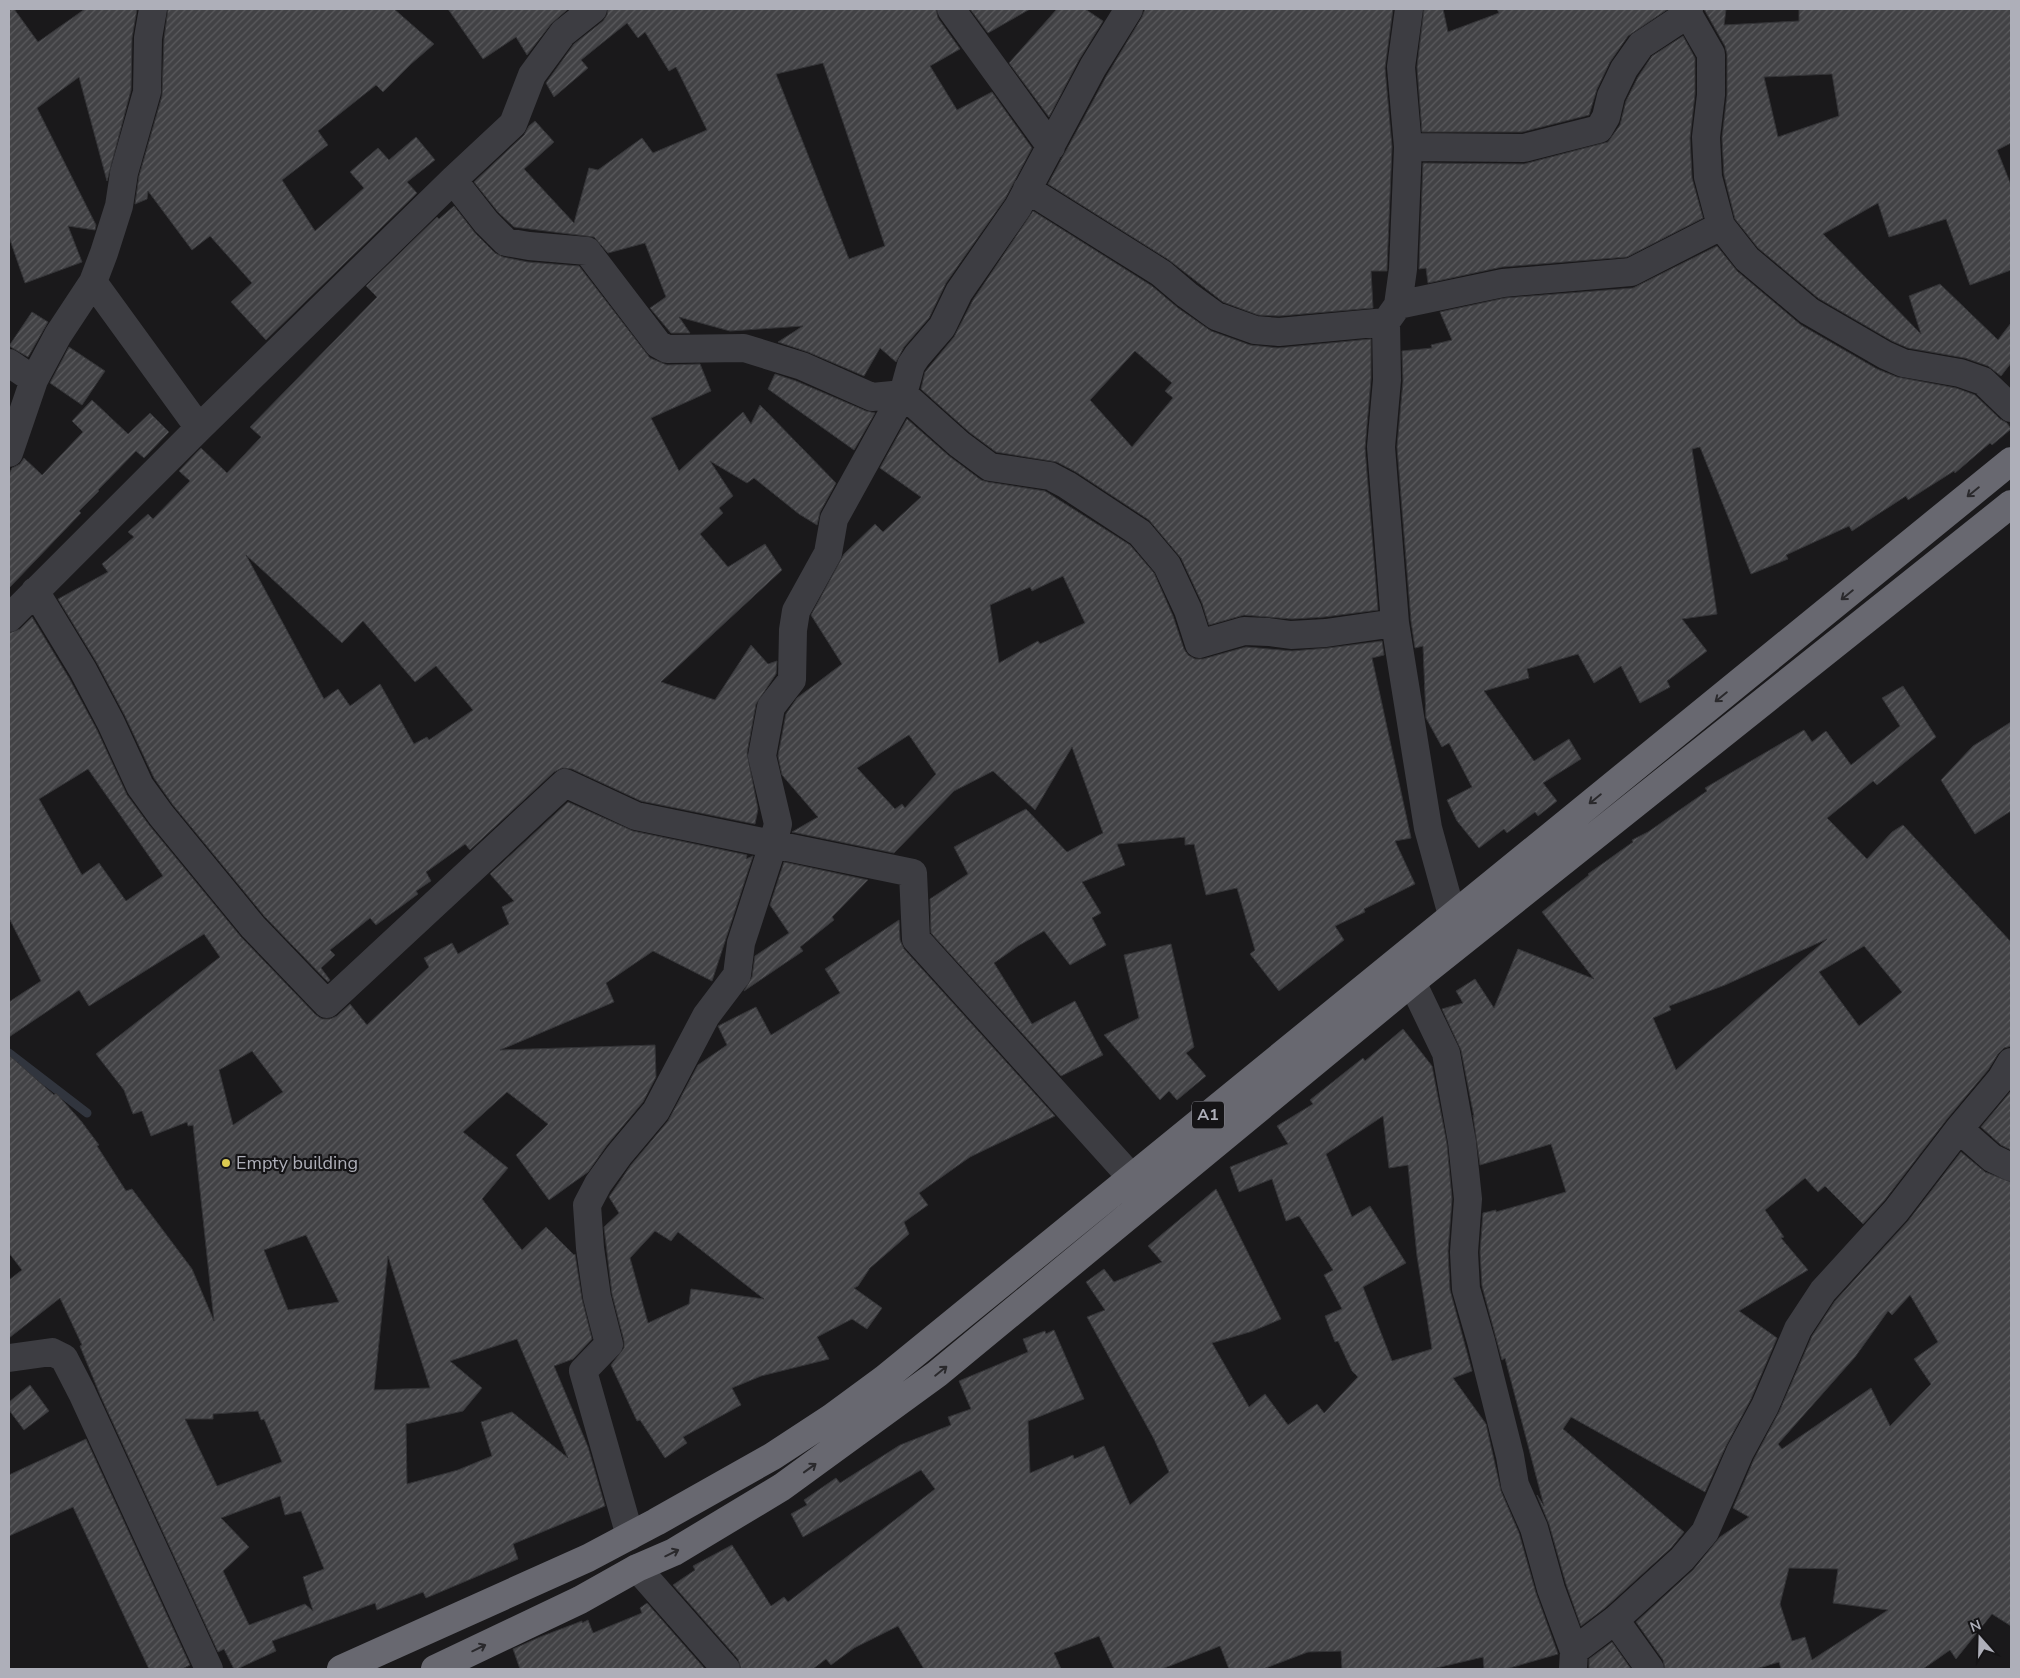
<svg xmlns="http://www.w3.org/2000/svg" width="2020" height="1678" font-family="'Nunito Sans',sans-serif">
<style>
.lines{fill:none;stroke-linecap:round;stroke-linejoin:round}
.stream{stroke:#31353e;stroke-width:9}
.building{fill:url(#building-hatch);stroke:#343437;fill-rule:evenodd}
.minor{stroke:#3d3d42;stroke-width:28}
.highway{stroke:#686870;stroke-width:28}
.oneway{stroke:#2a292c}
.poi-dot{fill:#dcca51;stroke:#151416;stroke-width:2}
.labels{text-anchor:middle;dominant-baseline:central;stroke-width:4.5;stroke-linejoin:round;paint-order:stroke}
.shield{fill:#151416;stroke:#808088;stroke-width:1}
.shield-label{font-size:16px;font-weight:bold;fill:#aeafb9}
.poi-label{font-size:18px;fill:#aeafb9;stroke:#151416;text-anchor:start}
</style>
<defs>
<pattern id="building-hatch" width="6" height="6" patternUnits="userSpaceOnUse" patternTransform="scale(1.25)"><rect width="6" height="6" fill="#424245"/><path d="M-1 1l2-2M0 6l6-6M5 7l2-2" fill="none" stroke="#5b5b5e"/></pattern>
</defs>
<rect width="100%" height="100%" fill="#1a191b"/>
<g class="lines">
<path class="stream" d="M 9,1053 L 87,1113"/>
</g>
<path class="building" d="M 9,9 L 14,9 L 38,42 L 85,9 L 137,9 L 132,38 L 131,90 L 107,181 L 79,77 L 37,108 L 96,225 L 95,230 L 68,226 L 82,262 L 25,283 L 9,237 Z
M 168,9 L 394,9 L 434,44 L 411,64 L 383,92 L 376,85 L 318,131 L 328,145 L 282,180 L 315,231 L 364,188 L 350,172 L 378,148 L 389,160 L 416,137 L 435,160 L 407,182 L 417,193 L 266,340 L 231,302 L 252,283 L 210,236 L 192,250 L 148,191 L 147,199 L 135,204 L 139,176 L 162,96 L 164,39 Z
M 448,9 L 568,9 L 551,24 L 527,55 L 516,37 L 483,59 Z
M 608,9 L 936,9 L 938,18 L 960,49 L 930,66 L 957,110 L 992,92 L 1032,148 L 1005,199 L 946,283 L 929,318 L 904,347 L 896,362 L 880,348 L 864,376 L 808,352 L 778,342 L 803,326 L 730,331 L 679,317 L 690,333 L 671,333 L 650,308 L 666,297 L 645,243 L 608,253 L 594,237 L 514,227 L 498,212 L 474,182 L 524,135 L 529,126 L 535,121 L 554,142 L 524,169 L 574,223 L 589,168 L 598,170 L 642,138 L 653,153 L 707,130 L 676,67 L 669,71 L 645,32 L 638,38 L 627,23 L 581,60 L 588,68 L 554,97 L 546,83 L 574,44 L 603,21 L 607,15 ZM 823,63 L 885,246 L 849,259 L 776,74 Z
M 970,9 L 1030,9 L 988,33 Z
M 1057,9 L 1085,9 L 1103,21 L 1079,60 L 1049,117 L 1009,63 Z
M 1145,9 L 1393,9 L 1385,68 L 1392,147 L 1387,268 L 1387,271 L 1371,271 L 1373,308 L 1279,316 L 1258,315 L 1223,302 L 1169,260 L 1048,184 L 1107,75 L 1142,17 Z
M 1424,9 L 1443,9 L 1448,32 L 1499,13 L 1497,9 L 1668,9 L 1628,36 L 1610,62 L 1597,89 L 1589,115 L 1522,132 L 1422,132 L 1417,67 Z
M 1704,9 L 1726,9 L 1724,25 L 1799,21 L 1799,9 L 2011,9 L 2011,143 L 1997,150 L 2011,185 L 2011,270 L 1970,285 L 1946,219 L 1889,237 L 1878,203 L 1823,234 L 1921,334 L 1909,296 L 1940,284 L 1998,340 L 2011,323 L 2011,363 L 2001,376 L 1988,366 L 1965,358 L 1908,348 L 1892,341 L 1818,298 L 1758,248 L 1735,219 L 1724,175 L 1722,138 L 1727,95 L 1727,54 L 1725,46 ZM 1832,74 L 1839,116 L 1778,137 L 1764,77 Z
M 1683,36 L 1695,58 L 1695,94 L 1690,138 L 1692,178 L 1703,218 L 1627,257 L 1502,267 L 1428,283 L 1426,268 L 1419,269 L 1423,163 L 1524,164 L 1608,142 L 1620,125 L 1626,101 L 1638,77 L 1652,56 Z
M 454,206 L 475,233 L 495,253 L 503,257 L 528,262 L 579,266 L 650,358 L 667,365 L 700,364 L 711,391 L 651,418 L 679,471 L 743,412 L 751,424 L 760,405 L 836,483 L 820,512 L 817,525 L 799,514 L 754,478 L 747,483 L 710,461 L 733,496 L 719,508 L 723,513 L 700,534 L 728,567 L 765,544 L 782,570 L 661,682 L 715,700 L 751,645 L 768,664 L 777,661 L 776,674 L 756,704 L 747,753 L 758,809 L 755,824 L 641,801 L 572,769 L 562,768 L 554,772 L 470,850 L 465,844 L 426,872 L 431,881 L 416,891 L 418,894 L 376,925 L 370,918 L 330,950 L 335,955 L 321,968 L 330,980 L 328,982 L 265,917 L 173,805 L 154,778 L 125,716 L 97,663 L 58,599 L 108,572 L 102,564 L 134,537 L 128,532 L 148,514 L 153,519 L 190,481 L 179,471 L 201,448 L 227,473 L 261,437 L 250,427 L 377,297 L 366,286 L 437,217 L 439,219 ZM 246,555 L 342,643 L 363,621 L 415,682 L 436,666 L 473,710 L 429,740 L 427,737 L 414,744 L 380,684 L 350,706 L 338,689 L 324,699 Z
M 1033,211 L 1152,286 L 1178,308 L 1211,331 L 1250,345 L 1278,348 L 1371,339 L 1371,379 L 1365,448 L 1378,610 L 1324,617 L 1292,619 L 1244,615 L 1209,625 L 1202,603 L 1181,558 L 1149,520 L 1076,472 L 1057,462 L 996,452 L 969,432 L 921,389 L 925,372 L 954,337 L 973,300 ZM 1135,351 L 1172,383 L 1165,391 L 1173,398 L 1132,447 L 1090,400 Z
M 1717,246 L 1737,271 L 1801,325 L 1877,369 L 1897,377 L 1956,388 L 1975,395 L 2000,419 L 2007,423 L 2011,429 L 1992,445 L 1990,443 L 1955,473 L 1954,471 L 1908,500 L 1906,496 L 1852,531 L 1849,526 L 1786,555 L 1788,559 L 1751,574 L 1700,447 L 1692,449 L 1717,614 L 1682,619 L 1707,651 L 1667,681 L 1670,687 L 1640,703 L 1621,666 L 1594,683 L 1578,654 L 1527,669 L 1529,678 L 1484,691 L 1534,761 L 1569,739 L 1581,759 L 1543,783 L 1557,801 L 1538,816 L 1535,812 L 1507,833 L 1504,829 L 1479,848 L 1457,821 L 1447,800 L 1472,787 L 1449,743 L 1442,747 L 1426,718 L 1423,646 L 1415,648 L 1411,621 L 1397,447 L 1403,381 L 1402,351 L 1432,348 L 1431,345 L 1452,340 L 1440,312 L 1505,298 L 1633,288 Z
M 32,312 L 48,322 L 28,357 L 9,346 Z
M 69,347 L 105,371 L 82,405 L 50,383 Z
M 775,374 L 796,381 L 866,411 L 875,413 L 854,450 L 768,389 Z
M 92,400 L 128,434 L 150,413 L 169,432 L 144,458 L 136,451 L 98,490 L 99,491 L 79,511 L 81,513 L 9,588 L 9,474 L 12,468 L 20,464 L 24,458 L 42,475 L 83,432 L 72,421 Z
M 907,419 L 949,456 L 981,480 L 988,482 L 1045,491 L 1130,545 L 1154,573 L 1173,616 L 1184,649 L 1188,655 L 1195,659 L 1203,659 L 1246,647 L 1292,651 L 1328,648 L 1382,641 L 1384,655 L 1372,658 L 1411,838 L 1395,841 L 1415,884 L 1364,909 L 1365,912 L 1335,926 L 1344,940 L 1279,991 L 1250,954 L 1255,950 L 1237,888 L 1206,895 L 1194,844 L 1185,845 L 1185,837 L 1117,844 L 1125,865 L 1082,882 L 1101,913 L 1092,918 L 1106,945 L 1070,965 L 1044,931 L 1018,946 L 994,963 L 1032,1024 L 1075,1001 L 1103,1055 L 1061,1076 L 931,933 L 930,899 L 968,874 L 954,847 L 1026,809 L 1067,852 L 1103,833 L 1072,747 L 1035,810 L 993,771 L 954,791 L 894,853 L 792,832 L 818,817 L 782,775 L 778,756 L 786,714 L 797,698 L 842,664 L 811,615 L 844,554 L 875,524 L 883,532 L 921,497 L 880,468 ZM 1063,576 L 1085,623 L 1040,644 L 1038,641 L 999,663 L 990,605 L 1030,587 L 1032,591 ZM 909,735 L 936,774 L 905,808 L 902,804 L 895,809 L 857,768 Z
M 32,617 L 69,678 L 97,730 L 127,795 L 149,825 L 241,937 L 316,1015 L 322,1019 L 330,1019 L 337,1016 L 350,1004 L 367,1025 L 429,967 L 424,958 L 452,943 L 458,954 L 509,924 L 502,907 L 514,901 L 490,874 L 568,802 L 633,831 L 747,855 L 746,859 L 753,856 L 712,981 L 653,951 L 606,983 L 614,1002 L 500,1050 L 655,1045 L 656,1077 L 643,1102 L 607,1145 L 588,1172 L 549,1200 L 516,1155 L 548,1124 L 507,1092 L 463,1132 L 508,1168 L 482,1199 L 522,1250 L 546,1227 L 574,1255 L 575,1254 L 582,1299 L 592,1339 L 573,1359 L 554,1366 L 588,1447 L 605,1506 L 513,1544 L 518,1559 L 426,1598 L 423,1592 L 377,1610 L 375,1603 L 272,1641 L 276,1651 L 237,1669 L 234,1669 L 224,1649 L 218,1652 L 101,1397 L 80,1346 L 82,1345 L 60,1298 L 9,1338 L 9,1280 L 22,1270 L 9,1253 L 9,1055 L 54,1095 L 56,1093 L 81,1121 L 99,1145 L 97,1146 L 126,1191 L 132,1189 L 192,1269 L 214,1321 L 193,1125 L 188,1126 L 187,1122 L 151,1136 L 142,1111 L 133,1114 L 124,1090 L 96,1054 L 220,957 L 204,934 L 89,1006 L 79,990 L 9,1037 L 9,1002 L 41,981 L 9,918 L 9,633 L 20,629 ZM 88,769 L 163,876 L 126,901 L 99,863 L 82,875 L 39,799 ZM 252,1051 L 283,1092 L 233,1125 L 219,1070 ZM 306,1235 L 339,1302 L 288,1310 L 264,1250 ZM 388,1256 L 411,1329 L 430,1388 L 374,1390 ZM 517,1339 L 568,1458 L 512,1412 L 481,1422 L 492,1456 L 458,1470 L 407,1484 L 406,1424 L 463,1411 L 482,1388 L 450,1361 ZM 258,1411 L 261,1420 L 264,1419 L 282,1462 L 217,1486 L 185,1419 L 213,1419 L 213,1414 ZM 280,1496 L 285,1515 L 301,1511 L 324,1569 L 303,1577 L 313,1611 L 305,1604 L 249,1625 L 223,1571 L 249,1547 L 221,1518 Z
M 1903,686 L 1936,737 L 1877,785 L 1873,781 L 1827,818 L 1867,859 L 1892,832 L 1903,825 L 2011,942 L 2011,1046 L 2004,1048 L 1998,1054 L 1988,1070 L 1947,1119 L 1884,1201 L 1863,1224 L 1825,1186 L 1818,1192 L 1805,1178 L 1765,1210 L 1784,1237 L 1781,1238 L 1808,1270 L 1739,1311 L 1777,1338 L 1751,1399 L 1726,1446 L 1705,1492 L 1571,1417 L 1563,1429 L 1684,1532 L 1671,1548 L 1605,1608 L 1581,1626 L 1566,1584 L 1549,1524 L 1537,1495 L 1544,1506 L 1505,1358 L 1502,1360 L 1482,1286 L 1480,1252 L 1483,1213 L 1496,1210 L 1496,1212 L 1566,1192 L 1551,1144 L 1480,1165 L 1473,1115 L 1474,1117 L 1461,1050 L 1442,1009 L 1463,1003 L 1456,991 L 1475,979 L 1494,1008 L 1518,949 L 1594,979 L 1542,912 L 1589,875 L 1588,874 L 1633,842 L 1632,840 L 1648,832 L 1707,791 L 1705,788 L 1804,730 L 1812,742 L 1826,731 L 1851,765 L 1900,726 L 1882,698 ZM 1827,939 L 1807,956 L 1676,1070 L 1653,1018 L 1671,1010 L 1669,1006 L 1725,985 ZM 1864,946 L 1902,992 L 1859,1026 L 1819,972 Z
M 2011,722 L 2011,811 L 1975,834 L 1941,780 L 1973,746 Z
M 784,862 L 868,880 L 832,917 L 834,920 L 800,947 L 803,951 L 744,991 L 752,977 L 755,956 L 789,933 L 770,905 Z
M 899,920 L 900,940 L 904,949 L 1055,1116 L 970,1157 L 919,1193 L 928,1205 L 904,1222 L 909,1234 L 870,1268 L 858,1286 L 854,1288 L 882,1308 L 867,1329 L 852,1319 L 817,1337 L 829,1359 L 761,1376 L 732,1388 L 741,1405 L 683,1437 L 687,1443 L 665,1458 L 640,1420 L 637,1421 L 611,1365 L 624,1348 L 624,1341 L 612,1294 L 604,1227 L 619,1213 L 609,1197 L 631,1165 L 668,1121 L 698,1065 L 727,1045 L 718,1026 L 756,1007 L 771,1035 L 840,993 L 825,969 ZM 655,1231 L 671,1241 L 678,1232 L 764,1299 L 691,1289 L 689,1304 L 648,1323 L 630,1258 Z
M 1171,944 L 1194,1047 L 1186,1053 L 1206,1076 L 1177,1100 L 1169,1091 L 1160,1100 L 1104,1035 L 1139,1018 L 1124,955 Z
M 1403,1029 L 1432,1066 L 1447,1144 L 1452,1199 L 1448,1251 L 1450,1290 L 1472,1371 L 1453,1378 L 1486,1424 L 1501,1491 L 1519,1533 L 1536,1593 L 1558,1654 L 1506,1669 L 1484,1669 L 1483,1657 L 1432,1669 L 1342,1669 L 1341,1651 L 1308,1652 L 1263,1669 L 1229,1669 L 1220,1646 L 1162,1669 L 1114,1669 L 1099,1636 L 1054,1653 L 1061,1669 L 924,1669 L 898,1626 L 854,1648 L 831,1665 L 826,1659 L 813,1669 L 741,1669 L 738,1659 L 673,1585 L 695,1570 L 693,1566 L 732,1545 L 771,1606 L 784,1597 L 788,1602 L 935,1489 L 921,1470 L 803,1537 L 791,1514 L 807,1505 L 804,1500 L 836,1478 L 840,1483 L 900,1445 L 951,1425 L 948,1417 L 971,1409 L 959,1381 L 1028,1352 L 1023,1339 L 1045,1331 L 1046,1334 L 1054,1330 L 1084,1399 L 1028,1421 L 1030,1473 L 1073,1455 L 1074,1459 L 1104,1446 L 1130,1505 L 1169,1472 L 1154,1439 L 1087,1317 L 1105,1310 L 1086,1282 L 1104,1269 L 1114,1282 L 1162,1262 L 1148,1246 L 1216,1189 L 1281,1319 L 1253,1331 L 1212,1343 L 1249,1407 L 1265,1394 L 1288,1425 L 1317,1404 L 1324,1413 L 1358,1377 L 1352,1371 L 1338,1341 L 1335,1342 L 1325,1316 L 1342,1309 L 1324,1275 L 1333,1270 L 1299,1216 L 1286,1221 L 1272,1179 L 1239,1192 L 1230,1167 L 1288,1144 L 1277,1126 L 1313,1104 L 1310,1100 L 1363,1058 L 1365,1061 ZM 1383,1116 L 1389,1168 L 1408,1165 L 1417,1256 L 1432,1349 L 1392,1361 L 1363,1287 L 1406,1263 L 1370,1206 L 1352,1217 L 1326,1154 Z
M 2011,1091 L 2011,1150 L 2001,1145 L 1981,1127 Z
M 1961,1152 L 1985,1172 L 2011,1182 L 2011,1626 L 1992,1614 L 1956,1659 L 1950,1650 L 1923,1669 L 1781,1669 L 1779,1662 L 1756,1669 L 1665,1669 L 1663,1660 L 1636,1622 L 1693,1570 L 1720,1537 L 1749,1517 L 1733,1508 L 1754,1459 L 1779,1412 L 1812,1336 L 1835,1301 L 1908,1221 ZM 1910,1295 L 1938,1342 L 1914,1359 L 1931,1384 L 1890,1426 L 1871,1388 L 1782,1449 L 1778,1444 L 1855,1357 L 1888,1311 L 1892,1315 ZM 1789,1568 L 1838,1569 L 1833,1603 L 1888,1610 L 1812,1660 L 1805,1637 L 1792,1641 L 1780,1604 Z
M 30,1385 L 49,1411 L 24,1430 L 9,1410 L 9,1402 Z
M 86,1439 L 190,1665 L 182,1669 L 149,1669 L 73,1507 L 9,1536 L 9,1475 Z
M 647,1603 L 705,1669 L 520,1669 L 513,1649 L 540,1637 L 582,1621 L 582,1623 L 588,1620 L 593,1633 L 642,1613 L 640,1608 Z
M 1612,1642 L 1631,1669 L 1589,1669 L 1589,1659 Z"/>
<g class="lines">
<path class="minor" d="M 951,9 L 1051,147
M 1409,9 L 1401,67 L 1408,147 L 1403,269 L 1398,305 L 1386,322 L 1387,380 L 1381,447 L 1395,623 L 1428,828 L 1452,915
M 1688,14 L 1711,54 L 1711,95 L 1706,137 L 1708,177 L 1721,226 L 1747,259 L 1809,311 L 1885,355 L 1903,363 L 1960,373 L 1983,381 L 2011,408
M 1408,147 L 1524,148 L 1599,129 L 1606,117 L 1611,96 L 1624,69 L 1641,45 L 1688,14 L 1689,9
M 453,180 L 486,222 L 506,242 L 529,246 L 587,251 L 658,344 L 667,349 L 744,348 L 802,366 L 872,397 L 903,394 L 959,444 L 990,467 L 1050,476 L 1067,485 L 1140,533 L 1167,565 L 1188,610 L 1199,644 L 1244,631 L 1269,632 L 1291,635 L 1326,633 L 1395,623
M 1027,189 L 1161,273 L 1187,295 L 1216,316 L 1255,330 L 1279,332 L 1386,322
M 93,282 L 199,428
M 1398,305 L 1503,283 L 1631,272 L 1721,226
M 9,363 L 34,380
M 9,453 L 34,380 L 58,335 L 93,282 L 104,253 L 119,206 L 124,173 L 147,92 L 148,38 L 153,9
M 35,591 L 83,670 L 111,723 L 140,786 L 161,815 L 253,927 L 327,1004 L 565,783 L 636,816 L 913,873 L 916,939 L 1131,1177
M 9,618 L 199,428 L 453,180 L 513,124 L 532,75 L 563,33 L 593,9
M 1412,982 L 1446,1053 L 1462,1142 L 1468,1199 L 1464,1252 L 1466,1289 L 1481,1341 L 1510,1456 L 1515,1485 L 1534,1528 L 1551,1589 L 1574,1651 L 1573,1668
M 1959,1129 L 1992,1158 L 2011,1167
M 9,1358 L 52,1352 L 64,1358 L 82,1393 L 209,1669
M 630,1536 L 583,1371 L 609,1344 L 597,1297 L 590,1248 L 587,1205 L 598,1184 L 619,1155 L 656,1111 L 706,1016 L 737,975 L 741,943 L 772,848 L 778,824 L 762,756 L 771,707 L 792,680 L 793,630 L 796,611 L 828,553 L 834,519 L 903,394 L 911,365 L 917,356 L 942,327 L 959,292 L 1018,207 L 1093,67 L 1129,9
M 637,1568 L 726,1669
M 1615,1620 L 1650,1669
M 1574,1651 L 1615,1620 L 1682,1559 L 1705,1532 L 1740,1452 L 1765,1406 L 1798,1329 L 1823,1291 L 1896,1211 L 1959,1129 L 2001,1079 L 2011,1062"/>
<path class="highway" d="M 341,1669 L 588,1558 L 656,1522 L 773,1456 L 831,1418 L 884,1379 L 2011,461
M 435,1669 L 580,1600 L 637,1568 L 674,1552 L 782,1487 L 937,1374 L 1412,982 L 2011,504"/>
</g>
<defs><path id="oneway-shaft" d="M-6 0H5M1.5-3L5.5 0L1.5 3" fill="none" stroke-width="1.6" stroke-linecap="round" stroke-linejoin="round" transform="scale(1.25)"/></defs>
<g class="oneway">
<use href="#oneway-shaft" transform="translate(1973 492) rotate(141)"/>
<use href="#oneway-shaft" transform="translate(1847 595) rotate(141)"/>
<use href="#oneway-shaft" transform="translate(1721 697) rotate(141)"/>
<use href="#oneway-shaft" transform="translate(1595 799) rotate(141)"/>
<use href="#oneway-shaft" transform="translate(941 1371) rotate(-39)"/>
<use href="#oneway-shaft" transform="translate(810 1468) rotate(-36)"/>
<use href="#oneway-shaft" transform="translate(672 1553) rotate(-26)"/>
<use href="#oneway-shaft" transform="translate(479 1648) rotate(-26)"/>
</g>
<circle class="poi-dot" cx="226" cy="1163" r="5"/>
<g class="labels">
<rect class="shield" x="1192" y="1101.5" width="32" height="27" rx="4"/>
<g class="shield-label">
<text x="1208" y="1115">A1</text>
</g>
<g class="poi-label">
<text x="236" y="1163">Empty building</text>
</g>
</g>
<rect width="2020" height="1678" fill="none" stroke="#aeafb9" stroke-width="20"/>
<g transform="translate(1980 1638) rotate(340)" stroke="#151416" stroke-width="4" paint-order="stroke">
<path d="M0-4L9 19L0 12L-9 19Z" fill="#aeafb9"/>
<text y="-8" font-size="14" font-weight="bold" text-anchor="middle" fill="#aeafb9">N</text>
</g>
</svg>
